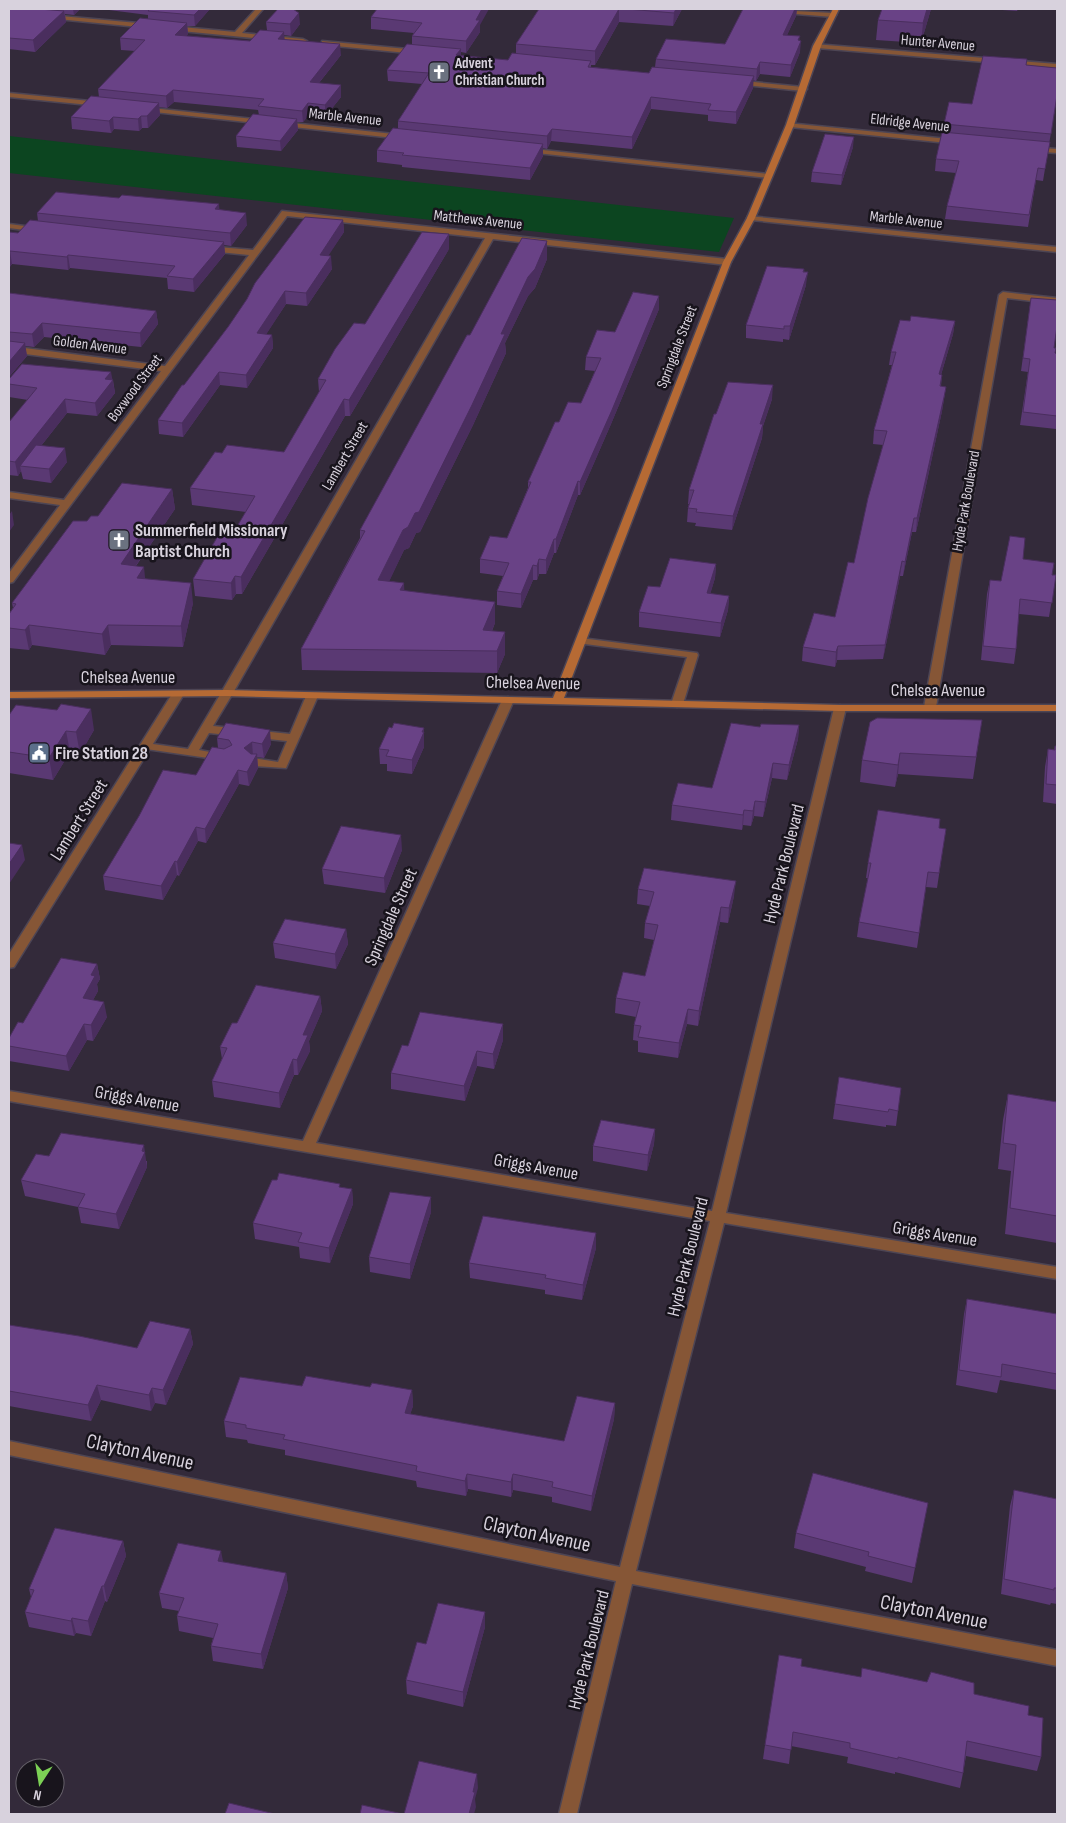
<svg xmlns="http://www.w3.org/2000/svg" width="1066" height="1823" font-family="'Sofia Sans Condensed',sans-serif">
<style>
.green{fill:#0c4520}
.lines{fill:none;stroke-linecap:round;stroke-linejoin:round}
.lane-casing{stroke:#4d4554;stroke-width:3}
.street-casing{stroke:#4d4554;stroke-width:3}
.secondary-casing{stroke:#4d4554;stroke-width:3}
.lane{fill:#865636;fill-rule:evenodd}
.street{fill:#865636;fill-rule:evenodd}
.secondary{fill:#b66a34;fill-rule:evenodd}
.wall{fill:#5a3973}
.shaded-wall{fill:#4a2e5e}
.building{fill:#694286;stroke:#4a2e5e}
.labels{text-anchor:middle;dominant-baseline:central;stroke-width:5;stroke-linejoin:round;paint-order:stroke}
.far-street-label{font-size:15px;fill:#d8d2dd;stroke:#18141c}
.far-poi-label{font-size:15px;font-weight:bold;fill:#d8d2dd;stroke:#18141c;text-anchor:start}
.poi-label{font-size:18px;font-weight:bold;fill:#d8d2dd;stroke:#18141c;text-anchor:start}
.street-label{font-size:18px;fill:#d8d2dd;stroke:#18141c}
.near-street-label{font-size:21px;fill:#d8d2dd;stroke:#18141c}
</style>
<rect width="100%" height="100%" fill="#332a3a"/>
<path class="green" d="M 9,136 L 734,218 L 719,252 L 9,173 Z"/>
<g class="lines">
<g class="lane-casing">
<path id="lane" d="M 581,638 L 697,653 L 698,655 L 683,704 L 677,707 L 671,704 L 687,657 L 577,643 L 576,641 L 577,639 Z
M 227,690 L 233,693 L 213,726 L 290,734 L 306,696 L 308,694 L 316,694 L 318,696 L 286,768 L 253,766 L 247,762 L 253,758 L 278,762 L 287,741 L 209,733 L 199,750 L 226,755 L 228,757 L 222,760 L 146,749 L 140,746 L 146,743 L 188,749 L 221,693 Z"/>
</g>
<g class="street-casing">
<path id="street" d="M 256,9 L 263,9 L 242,33 L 303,39 L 307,41 L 303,43 L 171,30 L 168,28 L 171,26 L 235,32 Z
M 757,9 L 833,13 L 836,15 L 833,17 L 760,11 Z
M 49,15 L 149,24 L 152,26 L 149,28 L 47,18 L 46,17 Z
M 322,41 L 418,50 L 422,52 L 418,54 L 325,45 L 322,45 Z
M 814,44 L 1057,64 L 1057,68 L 817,48 L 814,48 Z
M 733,80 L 803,87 L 807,89 L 803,91 L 736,84 L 733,84 Z
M 9,93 L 100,102 L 104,104 L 100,106 L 9,97 Z
M 142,107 L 403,135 L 407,137 L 403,139 L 145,111 L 141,109 Z
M 787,123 L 958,140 L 962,142 L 958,144 L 790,127 L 787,127 Z
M 1029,147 L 1057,149 L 1057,153 L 1032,151 L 1029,151 Z
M 524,148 L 768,174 L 772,176 L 768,178 L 527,152 L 523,150 Z
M 282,211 L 727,259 L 731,262 L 727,265 L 493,239 L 233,693 L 227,696 L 221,693 L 485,238 L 287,216 L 13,582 L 9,583 L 9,573 L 60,505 L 9,498 L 9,492 L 64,500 L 161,371 L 9,352 L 9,346 L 165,366 L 249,255 L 209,251 L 205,248 L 206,246 L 253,250 Z
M 748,216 L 1057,247 L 1057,252 L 751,220 L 747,218 Z
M 9,224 L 40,228 L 44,230 L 40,232 L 9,228 Z
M 1003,292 L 1057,298 L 1057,304 L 1007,298 L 936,707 L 930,710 L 924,707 L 999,295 Z
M 178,691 L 184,694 L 14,967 L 9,968 L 9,954 L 172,694 Z
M 508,697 L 514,700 L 316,1143 L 712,1211 L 834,708 L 840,705 L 846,708 L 726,1213 L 1057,1267 L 1057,1279 L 724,1223 L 636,1571 L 1057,1650 L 1057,1666 L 632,1584 L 577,1814 L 559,1814 L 616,1581 L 9,1455 L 9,1441 L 620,1567 L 710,1221 L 9,1101 L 9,1091 L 303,1141 L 502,700 Z"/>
</g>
<g class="secondary-casing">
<path id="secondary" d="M 833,9 L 839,9 L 821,46 L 794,125 L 755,218 L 731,262 L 564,698 L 840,705 L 1057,705 L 1057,711 L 840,711 L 227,696 L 9,698 L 9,692 L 227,690 L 553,698 L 723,262 L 747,218 L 786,125 L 813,46 Z"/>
</g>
<use href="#lane" class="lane"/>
<use href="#street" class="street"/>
<use href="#secondary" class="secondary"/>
</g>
<path class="wall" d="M 9,9 L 80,9 L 74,15 L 65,14 L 66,22 L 35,52 L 9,49 Z
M 101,9 L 209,9 L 209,10 L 195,26 L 187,26 L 188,34 L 186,36 L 250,41 L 267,30 L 266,22 L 300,24 L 291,36 L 284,35 L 284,39 L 341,55 L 319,83 L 341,97 L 325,117 L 309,115 L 303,122 L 297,122 L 298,130 L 281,151 L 237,147 L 236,136 L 259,115 L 258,110 L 174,102 L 167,108 L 159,107 L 160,115 L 148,128 L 142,128 L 139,131 L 114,129 L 111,133 L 72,129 L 71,117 L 99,97 L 98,89 L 135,51 L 121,50 L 120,38 L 148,19 L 148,15 Z
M 539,9 L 682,9 L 673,26 L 619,22 L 595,65 L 591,65 L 591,67 L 649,73 L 655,67 L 656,59 L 725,44 L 743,9 L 800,9 L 797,9 L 796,16 L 787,35 L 799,40 L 800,52 L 790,77 L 760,74 L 756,81 L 753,80 L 753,88 L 736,124 L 708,121 L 708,115 L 651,109 L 632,149 L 551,141 L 547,149 L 543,148 L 543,156 L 530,180 L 402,167 L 402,165 L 377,162 L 377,150 L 398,129 L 398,121 L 422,84 L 388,81 L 387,70 L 412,44 L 412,36 L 414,33 L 371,29 L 371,17 L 480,25 L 480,32 L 466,53 L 461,52 L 461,56 L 508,60 L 516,54 L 516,44 Z
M 931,9 L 921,43 L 876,40 L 878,20 Z
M 988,9 L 1018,9 L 1017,11 Z
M 1026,65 L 1057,96 L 1043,181 L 1036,180 L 1028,227 L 945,219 L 947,206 L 956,173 L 935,171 L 936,159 L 943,132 L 944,124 Z
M 853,147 L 841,185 L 811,182 L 812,172 Z
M 219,210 L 247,225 L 231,246 L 224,245 L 225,254 L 194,292 L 168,289 L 167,278 L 70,268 L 68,270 L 12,264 L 9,268 L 9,232 L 18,233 L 38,221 L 37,213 Z
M 343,220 L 344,232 L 328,255 L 332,269 L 307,306 L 286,304 L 266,334 L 272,335 L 273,348 L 247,388 L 220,385 L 183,437 L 159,434 L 158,420 L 228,327 Z
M 547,241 L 547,259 L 535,288 L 528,296 L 505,343 L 506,353 L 473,425 L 420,532 L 416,533 L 409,548 L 404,550 L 389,581 L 404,583 L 404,591 L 495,623 L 492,631 L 505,632 L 505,654 L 497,673 L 302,670 L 301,649 L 360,538 L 360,530 L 470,335 Z
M 449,249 L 350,416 L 345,416 L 242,594 L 236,594 L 232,600 L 195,596 L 193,579 L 232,535 L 246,512 L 192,505 L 190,488 L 222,453 L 284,452 L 319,392 L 318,379 L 365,324 Z
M 804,269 L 806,285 L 789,340 L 783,339 L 783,342 L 746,338 L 746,325 Z
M 9,293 L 156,311 L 158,324 L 141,347 L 44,337 L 34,347 L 25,346 L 27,356 L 9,377 Z
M 1031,298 L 1054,348 L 1055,353 L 1057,354 L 1057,424 L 1056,429 L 1020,425 L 1028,372 L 1021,371 Z
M 659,309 L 611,424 L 580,495 L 578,495 L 556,553 L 554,553 L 546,574 L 539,574 L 537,580 L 533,580 L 521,608 L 497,605 L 497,591 L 503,576 L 480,573 L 480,559 L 507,538 L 528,488 L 528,482 L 559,422 L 581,403 L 595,371 L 585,370 L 586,357 L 615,332 Z
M 910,321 L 955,321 L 953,334 L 941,375 L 942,375 L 941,386 L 946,387 L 942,411 L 916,532 L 912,532 L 903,576 L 900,576 L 883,659 L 837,660 L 835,667 L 802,661 L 803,647 L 835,617 L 854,563 L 883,445 L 873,444 L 874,430 L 892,365 L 889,365 L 891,352 Z
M 9,379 L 113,380 L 115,393 L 97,416 L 67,413 L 41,446 L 67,462 L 51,483 L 23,479 L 21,471 L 18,476 L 9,475 L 9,422 L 28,400 L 9,397 Z
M 772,399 L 763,426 L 762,438 L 732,530 L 695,526 L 696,523 L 687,522 L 688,508 L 689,504 L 688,504 L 689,490 L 716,414 Z
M 172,489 L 175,509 L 136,566 L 145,579 L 193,603 L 183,647 L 111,645 L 105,655 L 32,645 L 29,650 L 9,648 L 9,614 L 13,608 L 12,603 L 87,521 Z
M 1023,559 L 1052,575 L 1056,575 L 1049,617 L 1019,614 L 1016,649 L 1014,664 L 981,660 L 987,594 L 990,580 L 1001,581 Z
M 716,564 L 715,578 L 710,594 L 729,596 L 728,610 L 720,637 L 639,627 L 639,612 L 660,587 Z
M 9,715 L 94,730 L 80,754 L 70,752 L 53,780 L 9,773 Z
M 982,720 L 973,779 L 898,774 L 895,787 L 860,782 L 862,760 Z
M 799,725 L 798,739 L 787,780 L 772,778 L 763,817 L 754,816 L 751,826 L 743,825 L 742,830 L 671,820 L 672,805 L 712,788 L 760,727 Z
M 424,728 L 424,747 L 412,774 L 387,771 L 387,764 L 380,764 L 379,749 Z
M 217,738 L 271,744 L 264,758 L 257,757 L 258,768 L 249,786 L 239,784 L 206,843 L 198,841 L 179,876 L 177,875 L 163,900 L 105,890 L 103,876 L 196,775 L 218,748 Z
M 1055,746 L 1057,746 L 1057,804 L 1043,802 L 1045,767 L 1048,749 L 1054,750 Z
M 939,828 L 946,829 L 937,888 L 926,887 L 917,948 L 857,937 L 859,922 L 868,878 L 866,878 L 868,863 Z
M 402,850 L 385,893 L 324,884 L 322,869 Z
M 638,889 L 734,896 L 728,923 L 720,922 L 698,1026 L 687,1024 L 678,1058 L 638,1052 L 638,1041 L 633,1040 L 634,1025 L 636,1017 L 615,1013 L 616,998 L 645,976 L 654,940 L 644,938 L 645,923 L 650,906 L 637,904 Z
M 346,929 L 348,944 L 336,969 L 275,958 L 273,943 Z
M 97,964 L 100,979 L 97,984 L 98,991 L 93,1000 L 107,1017 L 93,1041 L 87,1040 L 69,1071 L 9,1061 L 9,1038 Z
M 320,996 L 322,1011 L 309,1041 L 310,1051 L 298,1075 L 294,1075 L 280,1108 L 214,1097 L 212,1081 L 222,1059 L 220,1047 L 237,1023 Z
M 503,1024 L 503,1040 L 494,1069 L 477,1066 L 465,1101 L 391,1089 L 391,1073 L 408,1046 Z
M 901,1088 L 896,1126 L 886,1125 L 886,1127 L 833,1119 L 835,1104 Z
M 1008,1094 L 1057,1102 L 1057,1243 L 1005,1234 L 1011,1171 L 998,1169 L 1003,1120 Z
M 655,1129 L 654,1144 L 647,1171 L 593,1161 L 593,1146 Z
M 49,1156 L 147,1161 L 147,1167 L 119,1229 L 81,1223 L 78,1207 L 25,1196 L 21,1180 Z
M 340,1187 L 352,1189 L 353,1204 L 330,1263 L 300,1258 L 299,1247 L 255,1239 L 253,1223 Z
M 431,1212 L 410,1279 L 370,1272 L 369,1257 Z
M 596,1248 L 582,1300 L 545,1294 L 545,1290 L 470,1278 L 469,1263 Z
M 967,1299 L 1057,1314 L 1057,1390 L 1000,1380 L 997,1393 L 956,1385 L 964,1314 Z
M 9,1325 L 137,1348 L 190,1329 L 193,1344 L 166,1405 L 155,1403 L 151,1411 L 101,1400 L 91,1421 L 9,1406 Z
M 302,1386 L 370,1387 L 412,1390 L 413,1406 L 410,1414 L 564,1441 L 615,1403 L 614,1419 L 591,1511 L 552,1502 L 552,1497 L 513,1490 L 511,1497 L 468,1489 L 466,1496 L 417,1487 L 416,1481 L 285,1455 L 285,1450 L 248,1443 L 247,1440 L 226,1437 L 224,1421 Z
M 1014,1490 L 1057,1499 L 1057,1604 L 1051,1603 L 1050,1605 L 1001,1594 L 1010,1506 Z
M 928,1503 L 912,1583 L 865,1571 L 866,1567 L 794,1548 L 796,1533 Z
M 123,1541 L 126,1556 L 107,1602 L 105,1601 L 91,1636 L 76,1633 L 74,1636 L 29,1627 L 25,1612 L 31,1597 L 29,1589 Z
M 223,1562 L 286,1573 L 288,1588 L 263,1669 L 213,1661 L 211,1646 L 213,1638 L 179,1631 L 177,1616 L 179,1611 L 162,1608 L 159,1593 Z
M 485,1612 L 485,1627 L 463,1707 L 407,1694 L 406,1680 L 426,1644 Z
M 861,1677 L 974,1694 L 1028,1715 L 1041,1757 L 1037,1771 L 966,1756 L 963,1773 L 960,1788 L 895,1772 L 895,1774 L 847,1763 L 848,1757 L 791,1746 L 789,1764 L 763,1759 L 765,1745 Z"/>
<path class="shaded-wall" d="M 73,9 L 80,9 L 74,15 Z
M 200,9 L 209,9 L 209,10 L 195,26 L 194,15 Z
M 482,9 L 489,9 L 480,25 L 480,32 L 466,53 L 466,41 L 476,20 Z
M 619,9 L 619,22 L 595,65 L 595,51 Z
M 676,9 L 682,9 L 673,26 L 674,13 Z
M 795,9 L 797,9 L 796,16 L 782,46 L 783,35 Z
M 927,9 L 931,9 L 921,43 L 923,23 Z
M 64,11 L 66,22 L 35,52 L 33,40 Z
M 299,13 L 300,24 L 291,36 L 290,24 Z
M 187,23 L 188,34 L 176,47 L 175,35 Z
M 284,32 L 285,43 L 278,39 Z
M 800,36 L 799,46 L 801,41 L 800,52 L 790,77 L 791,65 Z
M 340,44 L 341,55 L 310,94 L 310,82 Z
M 461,49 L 461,60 L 456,55 Z
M 760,62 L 760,74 L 756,81 L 757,69 Z
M 754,76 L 753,88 L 736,124 L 736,112 Z
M 341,85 L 341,97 L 325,117 L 325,105 Z
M 173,90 L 174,102 L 167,108 L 166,96 Z
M 651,97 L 651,109 L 632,149 L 632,137 Z
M 159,103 L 160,115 L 148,128 L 147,116 Z
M 308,103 L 309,115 L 303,122 L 302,111 Z
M 141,116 L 142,128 L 139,131 L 138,119 Z
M 113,117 L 114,129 L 111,133 L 109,121 Z
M 297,119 L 298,130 L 281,151 L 280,141 Z
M 552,129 L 551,141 L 547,149 L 547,136 Z
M 854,137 L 853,147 L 841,185 L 842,175 Z
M 543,144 L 543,156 L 530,180 L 530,168 Z
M 219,204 L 220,216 L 215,209 Z
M 246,213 L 247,225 L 231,246 L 230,233 Z
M 343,220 L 344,232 L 321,267 L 320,255 Z
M 449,234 L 449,249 L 350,416 L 349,400 Z
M 547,241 L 547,259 L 535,288 L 528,296 L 505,343 L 506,353 L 473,425 L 420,532 L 416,533 L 409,548 L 404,550 L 380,601 L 378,580 L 501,334 L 528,277 Z
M 224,242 L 225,254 L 194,292 L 193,279 Z
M 10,251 L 12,264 L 9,268 L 9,253 Z
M 68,255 L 70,268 L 68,270 L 67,257 Z
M 331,256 L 332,269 L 307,306 L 306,293 Z
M 808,272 L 806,285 L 789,340 L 790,326 Z
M 285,291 L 286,304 L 258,347 L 257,333 Z
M 659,296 L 659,309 L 611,424 L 580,495 L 580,482 Z
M 156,311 L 158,324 L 141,347 L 140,333 Z
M 955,321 L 953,334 L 937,388 L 939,374 Z
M 42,323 L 44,337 L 34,347 L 32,334 Z
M 272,335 L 273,348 L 247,388 L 246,375 Z
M 25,343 L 27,356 L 9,377 L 9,362 Z
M 111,372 L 115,393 L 97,416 L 95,403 L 105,379 Z
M 219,372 L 220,385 L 183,437 L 182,423 Z
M 773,385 L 772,399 L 763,426 L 762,438 L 732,530 L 733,516 L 760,424 Z
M 946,387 L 942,411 L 916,532 L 917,518 Z
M 65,399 L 67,413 L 25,466 L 20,466 L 21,471 L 18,476 L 15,462 Z
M 344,399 L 345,416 L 242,594 L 241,577 Z
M 65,448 L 67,462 L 51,483 L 49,469 Z
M 578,481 L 578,495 L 556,553 L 556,539 Z
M 172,489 L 175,509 L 123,584 L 121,564 Z
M 12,511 L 14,525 L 9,532 L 9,515 Z
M 914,518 L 912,532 L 903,576 L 905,562 Z
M 554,539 L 554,553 L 546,574 L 546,560 Z
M 539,559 L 539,574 L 537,580 L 537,566 Z
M 902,561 L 900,576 L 883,659 L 885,645 Z
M 716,564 L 715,578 L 706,608 L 707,593 Z
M 533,565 L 533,580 L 521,608 L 521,594 Z
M 144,567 L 146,587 L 137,578 Z
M 235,576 L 236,594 L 232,600 L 231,583 Z
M 191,583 L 193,603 L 183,647 L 181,626 Z
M 404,583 L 405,604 L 400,590 Z
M 729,596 L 728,610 L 720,637 L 721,623 Z
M 495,602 L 495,623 L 483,651 L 483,630 Z
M 29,625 L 32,645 L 29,650 L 25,630 Z
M 108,625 L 111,645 L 105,655 L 102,634 Z
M 505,632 L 505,654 L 497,673 L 497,651 Z
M 838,646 L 837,660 L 835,667 L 836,652 Z
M 91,709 L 94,730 L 80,754 L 76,732 Z
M 799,725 L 798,739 L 787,780 L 789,765 Z
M 424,728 L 424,747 L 412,774 L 412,760 Z
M 270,730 L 271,744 L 264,758 L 262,744 Z
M 66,731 L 70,752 L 53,780 L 49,758 Z
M 252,742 L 253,756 L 244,748 Z
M 900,753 L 898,774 L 895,787 L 898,765 Z
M 257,754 L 258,768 L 249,786 L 247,772 Z
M 773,763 L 772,778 L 763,817 L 765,802 Z
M 238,770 L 239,784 L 206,843 L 205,829 Z
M 755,801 L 754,816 L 751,826 L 753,811 Z
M 744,810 L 743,825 L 742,830 L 743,815 Z
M 196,827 L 198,841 L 179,876 L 177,862 Z
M 401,835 L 402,850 L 385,893 L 384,878 Z
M 22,845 L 25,860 L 9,884 L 9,864 Z
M 175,861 L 177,875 L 163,900 L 161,886 Z
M 736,881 L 734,896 L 728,923 L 729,908 Z
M 721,907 L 720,922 L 698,1026 L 699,1011 Z
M 346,929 L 348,944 L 336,969 L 335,954 Z
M 97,964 L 100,979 L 97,984 L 98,991 L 86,1013 L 83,998 L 91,975 Z
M 320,996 L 322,1011 L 309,1041 L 310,1051 L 298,1075 L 297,1060 L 303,1035 Z
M 104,1002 L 107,1017 L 93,1041 L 91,1025 Z
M 688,1009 L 687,1024 L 678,1058 L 679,1043 Z
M 84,1024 L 87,1040 L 69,1071 L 66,1056 Z
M 503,1024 L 503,1040 L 494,1069 L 493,1054 Z
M 477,1051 L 477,1066 L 465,1101 L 464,1086 Z
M 293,1059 L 294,1075 L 280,1108 L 279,1093 Z
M 655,1129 L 654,1144 L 647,1171 L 648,1155 Z
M 144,1145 L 147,1167 L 119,1229 L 116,1214 Z
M 352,1189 L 353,1204 L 330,1263 L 329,1248 Z
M 431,1197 L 431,1212 L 410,1279 L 410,1264 Z
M 596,1233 L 596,1248 L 582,1300 L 583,1285 Z
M 190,1329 L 193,1344 L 166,1405 L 163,1390 Z
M 97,1385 L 101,1400 L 91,1421 L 88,1405 Z
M 152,1388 L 155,1403 L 151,1411 L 149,1395 Z
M 412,1390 L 413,1406 L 406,1428 L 405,1413 Z
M 615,1403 L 614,1419 L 591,1511 L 592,1496 Z
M 467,1474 L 468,1489 L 466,1496 L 465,1481 Z
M 513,1474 L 513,1490 L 511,1497 L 511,1482 Z
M 123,1541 L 126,1556 L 107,1602 L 104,1586 Z
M 221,1551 L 224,1566 L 218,1561 Z
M 286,1573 L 288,1588 L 263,1669 L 261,1654 Z
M 102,1586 L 105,1601 L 91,1636 L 88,1621 Z
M 485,1612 L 485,1627 L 463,1707 L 463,1692 Z
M 72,1618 L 76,1633 L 74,1636 L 71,1621 Z
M 477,1774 L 478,1788 L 475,1799 L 476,1807 L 474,1814 L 469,1814 L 473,1792 Z"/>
<path class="building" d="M 9,9 L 39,9 L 64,11 L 33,40 L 9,38 Z
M 150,9 L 200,9 L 194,15 L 148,11 Z
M 278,9 L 293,9 L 299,13 L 290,24 L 266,22 Z
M 377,9 L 482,9 L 476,20 L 480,20 L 466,41 L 412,36 L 422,23 L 371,17 Z
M 539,9 L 619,9 L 595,51 L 516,44 Z
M 627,9 L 676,9 L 674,13 Z
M 743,9 L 795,9 L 783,35 L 800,36 L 798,40 L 801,41 L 791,65 L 760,62 L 757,69 L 656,59 L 666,39 L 725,44 Z
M 882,9 L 927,9 L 923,23 L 878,20 Z
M 140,18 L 187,23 L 175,35 L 250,41 L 260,30 L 284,32 L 278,39 L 340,44 L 310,82 L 341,85 L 325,105 L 308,103 L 302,111 L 258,106 L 264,99 L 173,90 L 166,96 L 98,89 L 145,40 L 120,38 Z
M 407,44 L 461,49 L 456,55 L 508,60 L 512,53 L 591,61 L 588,67 L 649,73 L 652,67 L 754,76 L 736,112 L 708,110 L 711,104 L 651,97 L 632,137 L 552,129 L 547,136 L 398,121 L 429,73 L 387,70 Z
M 983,56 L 1027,59 L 1026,65 L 1057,68 L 1057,95 L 1051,134 L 944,124 L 949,102 L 972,104 Z
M 91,96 L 159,103 L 147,116 L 141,116 L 138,119 L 113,117 L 109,121 L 71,117 Z
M 253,114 L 297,119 L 280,141 L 236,136 Z
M 393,128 L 543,144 L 530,168 L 402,155 L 404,153 L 377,150 Z
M 942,132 L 1050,142 L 1045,169 L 1038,168 L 1029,215 L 947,206 L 959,161 L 936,159 Z
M 825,134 L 854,137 L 842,175 L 812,172 Z
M 56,192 L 119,198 L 122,195 L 219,204 L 215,209 L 246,213 L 230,233 L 37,213 Z
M 305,217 L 343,220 L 320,255 L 331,256 L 306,293 L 285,291 L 257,333 L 272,335 L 246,375 L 219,372 L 182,423 L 158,420 L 182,385 L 184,385 L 228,327 L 247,299 L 255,283 Z
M 30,220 L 224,242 L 193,279 L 167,276 L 175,266 L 68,255 L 67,257 L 10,251 L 9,253 L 9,232 L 18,233 Z
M 422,232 L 449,234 L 349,400 L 344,399 L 241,577 L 235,576 L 231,583 L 193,579 L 219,534 L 232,535 L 255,496 L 190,488 L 215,452 L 222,453 L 227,445 L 284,452 L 326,380 L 318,379 L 335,349 L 354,323 L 365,324 Z
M 522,238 L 547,241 L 535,269 L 528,277 L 501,334 L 505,334 L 472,405 L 419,512 L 415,513 L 408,527 L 403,530 L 378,580 L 404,583 L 400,590 L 495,602 L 483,630 L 505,632 L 497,651 L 301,649 L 365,531 L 360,530 L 467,335 L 470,335 Z
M 767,266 L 804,269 L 803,272 L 808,272 L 790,326 L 784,326 L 784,329 L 746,325 Z
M 633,292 L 659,296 L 612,410 L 580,482 L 578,481 L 556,539 L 554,539 L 546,560 L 539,559 L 537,566 L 533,565 L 521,594 L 497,591 L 509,563 L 480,559 L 490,536 L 507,538 L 531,482 L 528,482 L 555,422 L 559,422 L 568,402 L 581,403 L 601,358 L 586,357 L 597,330 L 615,332 Z
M 9,293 L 156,311 L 140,333 L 42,323 L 32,334 L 9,332 Z
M 1031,298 L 1057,300 L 1057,326 L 1054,348 L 1056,348 L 1055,353 L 1057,354 L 1057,416 L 1023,412 L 1030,359 L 1023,358 Z
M 911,316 L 955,321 L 939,374 L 942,375 L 940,386 L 946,387 L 944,397 L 917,518 L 914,518 L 905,562 L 902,561 L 885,645 L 838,646 L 836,652 L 803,647 L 814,613 L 835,617 L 848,562 L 854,563 L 868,498 L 887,431 L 874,430 L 896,352 L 891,352 L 900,320 L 910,321 Z
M 9,341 L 25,343 L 9,362 Z
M 22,364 L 111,372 L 105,379 L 113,380 L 95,403 L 65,399 L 15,462 L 9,461 L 9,422 L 37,388 L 9,384 L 9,379 Z
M 728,382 L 773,385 L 760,424 L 763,424 L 733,516 L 696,512 L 697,509 L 688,508 L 694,490 L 689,490 L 714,414 L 716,414 Z
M 36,445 L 65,448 L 49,469 L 20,466 Z
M 122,483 L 172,489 L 121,564 L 144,567 L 137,578 L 191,583 L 181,626 L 108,625 L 102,634 L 29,625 L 25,630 L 9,628 L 9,614 L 16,604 L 12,603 L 73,521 L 87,521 L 91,516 L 98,516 Z
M 1010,536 L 1025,538 L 1023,559 L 1054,563 L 1052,575 L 1056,575 L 1052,603 L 1020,599 L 1016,649 L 983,646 L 990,580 L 1001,581 Z
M 670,558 L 716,564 L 707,593 L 729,596 L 721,623 L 639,612 L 648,586 L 660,587 Z
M 61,704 L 91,709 L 76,732 L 66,731 L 49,758 L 9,752 L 9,715 L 16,705 L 57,710 Z
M 877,718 L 982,720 L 976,757 L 900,753 L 898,765 L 862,760 L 870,722 Z
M 226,723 L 270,730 L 262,744 L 252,742 L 244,748 L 251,754 L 257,754 L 247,772 L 238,770 L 205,829 L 196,827 L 177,862 L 175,861 L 161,886 L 103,876 L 139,816 L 163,770 L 196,775 L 212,747 L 224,749 L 232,745 L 229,740 L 217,738 Z
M 394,723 L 424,728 L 422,732 L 424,732 L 412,760 L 386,756 L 389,750 L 379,749 L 389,727 L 392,728 Z
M 731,723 L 760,727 L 761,724 L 799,725 L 789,765 L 773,763 L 765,802 L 755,801 L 753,811 L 744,810 L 743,815 L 672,805 L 678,783 L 712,788 Z
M 1055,746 L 1057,746 L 1057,785 L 1046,784 L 1048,749 L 1055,750 Z
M 878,810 L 940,819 L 939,828 L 946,829 L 939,873 L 928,872 L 919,933 L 859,922 L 871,863 L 868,863 Z
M 341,826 L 401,835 L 384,878 L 322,869 Z
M 9,843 L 22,845 L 9,864 Z
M 644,868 L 736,881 L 729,908 L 721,907 L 699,1011 L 688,1009 L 679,1043 L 638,1037 L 641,1026 L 634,1025 L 640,1002 L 616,998 L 623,972 L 645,976 L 658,925 L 645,923 L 654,892 L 638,889 Z
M 285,919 L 346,929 L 335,954 L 273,943 Z
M 61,958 L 97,964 L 91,975 L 95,976 L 83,998 L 104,1002 L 91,1025 L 84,1024 L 66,1056 L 9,1046 L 9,1038 L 18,1022 L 23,1023 Z
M 256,985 L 320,996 L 303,1035 L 308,1035 L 297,1060 L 293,1059 L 279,1093 L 212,1081 L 227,1048 L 220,1047 L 232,1023 L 237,1023 Z
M 420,1012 L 503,1024 L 493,1054 L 477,1051 L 464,1086 L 391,1073 L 402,1045 L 408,1046 Z
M 839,1077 L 901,1088 L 898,1111 L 889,1109 L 888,1112 L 835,1104 Z
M 1008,1094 L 1057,1102 L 1057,1216 L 1010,1208 L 1016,1145 L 1003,1143 Z
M 601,1120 L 655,1129 L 648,1155 L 593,1146 Z
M 61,1133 L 144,1145 L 142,1151 L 145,1152 L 116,1214 L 78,1207 L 85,1194 L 21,1180 L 36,1154 L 49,1156 Z
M 279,1173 L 340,1184 L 339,1187 L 352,1189 L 329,1248 L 298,1242 L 302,1233 L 253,1223 L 272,1180 L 277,1180 Z
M 390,1192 L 431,1197 L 410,1264 L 369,1257 Z
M 483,1216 L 596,1233 L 583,1285 L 545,1278 L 546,1275 L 469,1263 Z
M 967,1299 L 1057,1314 L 1057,1374 L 1002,1364 L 1001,1377 L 959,1370 Z
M 150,1321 L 190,1329 L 163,1390 L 152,1388 L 149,1395 L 97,1385 L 88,1405 L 9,1391 L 9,1325 L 79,1336 L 137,1348 Z
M 306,1376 L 370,1387 L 372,1383 L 412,1390 L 405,1413 L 564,1441 L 577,1396 L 615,1403 L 592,1496 L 552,1487 L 553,1482 L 513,1474 L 511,1482 L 467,1474 L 465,1481 L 416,1471 L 417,1466 L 283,1439 L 285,1435 L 246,1428 L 246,1425 L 224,1421 L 240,1377 L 302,1386 Z
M 813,1473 L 928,1503 L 915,1568 L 868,1556 L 869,1552 L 796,1533 Z
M 1014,1490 L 1057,1499 L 1057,1588 L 1054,1588 L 1054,1590 L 1004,1579 Z
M 55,1528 L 123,1541 L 104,1586 L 102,1586 L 88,1621 L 72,1618 L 71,1621 L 25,1612 L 34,1590 L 29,1589 Z
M 178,1543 L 221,1551 L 218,1561 L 286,1573 L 261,1654 L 211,1646 L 218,1624 L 177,1616 L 184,1598 L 159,1593 Z
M 438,1603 L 485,1612 L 463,1692 L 406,1680 L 417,1642 L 426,1644 Z
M 779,1655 L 802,1659 L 801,1666 L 861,1677 L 862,1668 L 927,1682 L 931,1672 L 974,1683 L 974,1694 L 1029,1706 L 1028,1715 L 1043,1718 L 1041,1757 L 967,1741 L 963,1773 L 898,1757 L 898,1759 L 850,1748 L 850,1743 L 793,1732 L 791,1750 L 765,1745 Z
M 419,1761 L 477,1774 L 473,1792 L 475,1792 L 469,1814 L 404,1814 Z
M 229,1803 L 275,1814 L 225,1814 Z
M 362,1805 L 403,1814 L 360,1814 Z"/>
<defs>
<g id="church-square" transform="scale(1.125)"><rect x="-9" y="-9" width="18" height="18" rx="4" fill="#6b7280" stroke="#18141c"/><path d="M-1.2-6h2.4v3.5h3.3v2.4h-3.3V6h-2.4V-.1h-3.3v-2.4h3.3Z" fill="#fff"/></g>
<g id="civic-square" transform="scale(1.125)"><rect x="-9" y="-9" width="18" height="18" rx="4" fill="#5c6f8a" stroke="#18141c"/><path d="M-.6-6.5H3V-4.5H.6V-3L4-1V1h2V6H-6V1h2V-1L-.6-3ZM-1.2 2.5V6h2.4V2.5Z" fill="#fff"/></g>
</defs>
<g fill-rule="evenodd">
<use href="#church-square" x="439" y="72"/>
<use href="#church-square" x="119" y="540"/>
<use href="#civic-square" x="39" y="753"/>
</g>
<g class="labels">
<g class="far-street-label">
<text transform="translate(938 43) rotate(5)">Hunter Avenue</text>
<text transform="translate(345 117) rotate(6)">Marble Avenue</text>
<text transform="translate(910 123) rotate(6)">Eldridge Avenue</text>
<text transform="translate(478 220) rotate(6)">Matthews Avenue</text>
<text transform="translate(906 220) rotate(6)">Marble Avenue</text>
<text transform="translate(90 345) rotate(7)">Golden Avenue</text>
<text transform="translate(677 347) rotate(-69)">Springdale Street</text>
<text transform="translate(135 388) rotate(-53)">Boxwood Street</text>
<text transform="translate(345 456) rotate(-60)">Lambert Street</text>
<text transform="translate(966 501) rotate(-80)">Hyde Park Boulevard</text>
</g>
<g class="far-poi-label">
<text x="455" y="63">Advent<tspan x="455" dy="17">Christian Church</tspan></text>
</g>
<g class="poi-label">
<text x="135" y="530">Summerfield Missionary<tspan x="135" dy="21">Baptist Church</tspan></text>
<text x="55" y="753">Fire Station 28</text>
</g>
<g class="street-label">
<text x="128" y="677">Chelsea Avenue</text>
<text transform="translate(533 683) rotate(1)">Chelsea Avenue</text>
<text x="938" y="690">Chelsea Avenue</text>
<text transform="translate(79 820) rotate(-58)">Lambert Street</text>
<text transform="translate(784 864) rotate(-76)">Hyde Park Boulevard</text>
<text transform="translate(391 917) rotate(-66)">Springdale Street</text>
<text transform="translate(137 1099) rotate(10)">Griggs Avenue</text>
<text transform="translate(536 1167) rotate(10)">Griggs Avenue</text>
<text transform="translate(935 1234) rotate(9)">Griggs Avenue</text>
<text transform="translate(688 1257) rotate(-76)">Hyde Park Boulevard</text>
<text transform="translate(589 1650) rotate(-76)">Hyde Park Boulevard</text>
</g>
<g class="near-street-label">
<text transform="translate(140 1452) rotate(12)">Clayton Avenue</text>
<text transform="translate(537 1534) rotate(12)">Clayton Avenue</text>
<text transform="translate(934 1612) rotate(11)">Clayton Avenue</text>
</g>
</g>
<rect width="1066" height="1823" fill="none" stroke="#d8d2dd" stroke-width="20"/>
<g transform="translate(40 1783) rotate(192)"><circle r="24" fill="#18141c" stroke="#656069"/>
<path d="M0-4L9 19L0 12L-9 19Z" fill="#7cd155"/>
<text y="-8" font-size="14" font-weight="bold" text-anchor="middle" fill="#d8d2dd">N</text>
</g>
</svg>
